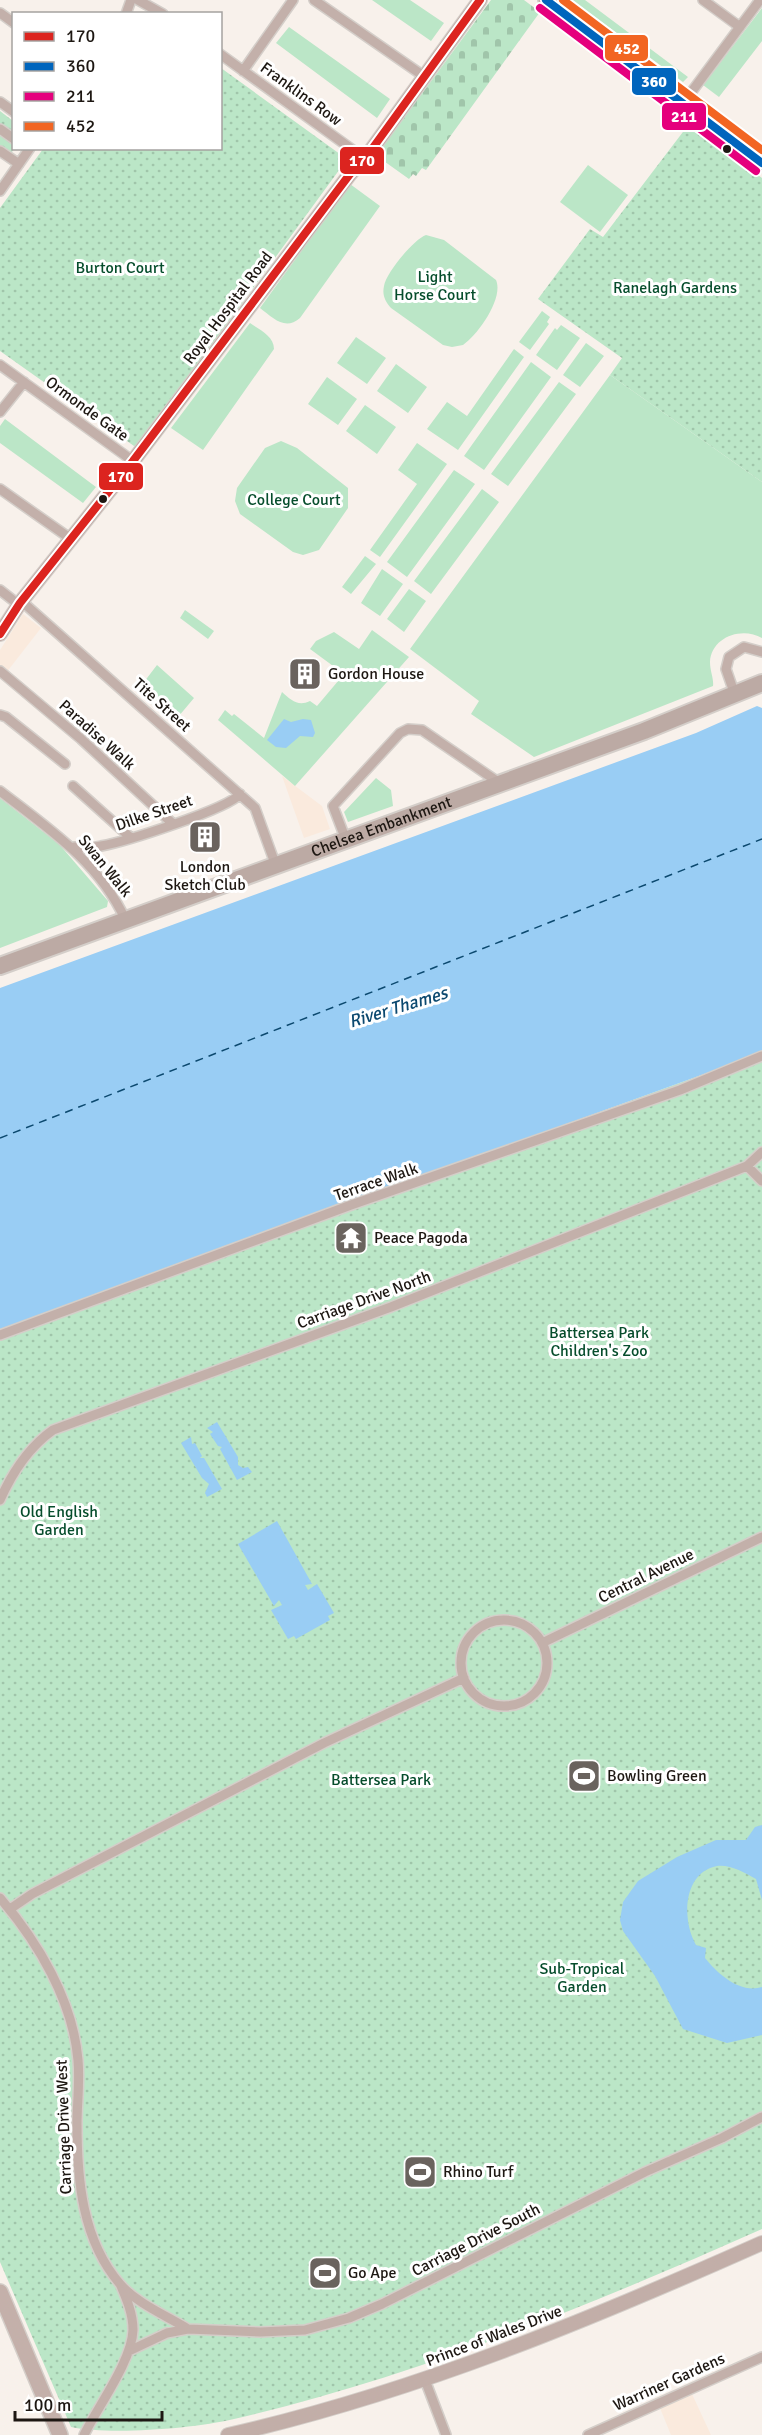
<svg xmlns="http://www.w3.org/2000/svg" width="762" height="2435" font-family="Signika,sans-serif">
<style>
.built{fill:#faeadd}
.green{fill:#bbe6c7}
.cemetery{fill:url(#cemetery-stones)}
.park{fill:url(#park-dots)}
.water{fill:#99cdf4}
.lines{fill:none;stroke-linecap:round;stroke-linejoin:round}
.ferry{stroke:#0c496f;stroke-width:1.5;stroke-dasharray:8 6;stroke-linecap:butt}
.street-casing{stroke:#d4cec9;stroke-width:12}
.secondary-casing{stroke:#d4cec9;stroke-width:16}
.primary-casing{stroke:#d4cec9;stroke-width:18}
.highway-casing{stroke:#d4cec9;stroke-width:20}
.street{stroke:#c3b0aa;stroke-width:9}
.secondary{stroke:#c2aea8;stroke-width:14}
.primary{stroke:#c4b0aa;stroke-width:15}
.highway{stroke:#bcaaa4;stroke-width:16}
.bus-1-casing{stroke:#fff;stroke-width:12}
.bus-2-casing{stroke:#fff;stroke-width:12}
.bus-3-casing{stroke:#fff;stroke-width:12}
.bus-4-casing{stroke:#fff;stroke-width:12}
.bus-1{stroke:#dc241f;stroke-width:8}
.bus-2{stroke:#0065bd;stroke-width:8}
.bus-3{stroke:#e5007d;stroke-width:8}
.bus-4{stroke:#f26522;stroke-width:8}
.bus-dot{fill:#1d1712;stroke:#fff;stroke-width:2}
.labels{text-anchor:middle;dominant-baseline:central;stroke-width:6;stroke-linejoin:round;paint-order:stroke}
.street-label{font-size:16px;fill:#1d1712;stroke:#fff}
.park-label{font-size:16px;fill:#064d2c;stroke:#fff}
.poi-label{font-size:16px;fill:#1d1712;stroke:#fff;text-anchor:start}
.water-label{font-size:18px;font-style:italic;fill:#0c496f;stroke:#fff}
.line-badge{stroke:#fff;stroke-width:2}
.badge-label{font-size:16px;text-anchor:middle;font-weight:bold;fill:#fff}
</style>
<defs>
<pattern id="cemetery-stones" width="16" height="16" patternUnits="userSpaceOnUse" patternTransform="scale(1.5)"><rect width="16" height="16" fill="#bbe6c7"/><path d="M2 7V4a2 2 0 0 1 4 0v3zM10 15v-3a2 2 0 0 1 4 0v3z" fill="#a0c5aa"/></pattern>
<pattern id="park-dots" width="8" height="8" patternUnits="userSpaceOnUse" patternTransform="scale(1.5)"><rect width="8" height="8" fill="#bbe6c7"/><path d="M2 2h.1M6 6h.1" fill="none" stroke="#a0c5aa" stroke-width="1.8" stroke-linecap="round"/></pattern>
</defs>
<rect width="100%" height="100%" fill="#f8f1eb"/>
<path class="built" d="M 23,614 L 41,628 L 6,673 L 0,669 L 0,650 Z
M 282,776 L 322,806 L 330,829 L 304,838 Z
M 692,2394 L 711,2435 L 671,2435 L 660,2408 Z"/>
<path class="green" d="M 372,0 L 410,0 L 444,23 L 431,41 Z
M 572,0 L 585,0 L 688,77 L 683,82 Z
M 762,8 L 762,41 L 719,97 L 703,85 Z
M 289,27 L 390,99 L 377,118 L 276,43 Z
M 588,165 L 628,195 L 600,232 L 560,202 Z
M 350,184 L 380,206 L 300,318 C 285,331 273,318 260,308 Z
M 426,235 L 444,240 L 496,280 C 504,298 478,335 463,345 L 452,347 L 443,345 L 391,308 C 385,301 382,295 384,286 C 386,273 414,239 426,235 Z
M 542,311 L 550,317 L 547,322 L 549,324 L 530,350 L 519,342 Z
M 250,323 C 260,330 274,336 274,349 L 203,450 L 171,428 Z
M 561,325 L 580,338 L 557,370 L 536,355 L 555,328 L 557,330 Z
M 356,337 L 386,358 L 367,384 L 337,363 Z
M 586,343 L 604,356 L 580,387 L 563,375 Z
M 514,349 L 524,357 L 458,450 L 427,429 L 447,402 L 467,416 Z
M 531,362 L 551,377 L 484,470 L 464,456 Z
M 396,364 L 427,387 L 408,413 L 377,391 Z
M 610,375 L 762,482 L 762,638 C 742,626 711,637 710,662 C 710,671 714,679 713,686 L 534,757 L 471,714 L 479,701 L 410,649 Z
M 327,377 L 357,399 L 338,425 L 308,404 Z
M 559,382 L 576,394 L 508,486 L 491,474 Z
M 365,405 L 396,427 L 377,454 L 346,431 Z
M 5,419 L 96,487 L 83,503 L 0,443 L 0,426 Z
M 281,441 L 297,448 L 348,488 L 348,508 L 319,550 L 303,555 L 293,552 L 240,514 L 235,501 L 237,488 L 265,448 Z
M 417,443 L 447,464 L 380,557 L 370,550 L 417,484 L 398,470 Z
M 454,470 L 475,484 L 407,577 L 387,562 Z
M 482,489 L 499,502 L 431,594 L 414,581 Z
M 365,556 L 376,564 L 351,594 L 342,587 Z
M 382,569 L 403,584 L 380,616 L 361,603 Z
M 409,589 L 426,601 L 404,632 L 387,619 Z
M 185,610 L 214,631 L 208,639 L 180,618 Z
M 372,630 L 409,657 L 295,786 L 218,720 L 225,710 L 232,716 L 234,714 L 264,738 L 282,692 C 291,700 298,707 310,701 L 317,706 L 344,674 L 310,649 L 316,641 L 334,632 L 359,649 Z
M 157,665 L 194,698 L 173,723 L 145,698 L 150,692 L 144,682 Z
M 376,778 L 391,790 L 393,806 L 348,822 L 344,812 Z
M 0,798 L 59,844 L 108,901 L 107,907 L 0,948 Z"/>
<path class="cemetery" d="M 491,0 L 524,0 L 540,12 L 426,170 L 422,168 L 416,176 L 413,174 L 409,179 L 381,159 L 378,153 Z"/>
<path class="park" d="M 221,68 L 344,157 L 345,162 L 139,444 L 134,446 L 0,351 L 0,208 L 43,149 L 220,148 Z
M 0,111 L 13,121 L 14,149 L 10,155 L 0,148 Z
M 689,124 L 762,178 L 762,482 L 610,375 L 622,358 L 538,299 L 590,229 L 603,237 Z
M 762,1053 L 762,2229 C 591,2305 418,2376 234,2419 C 192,2429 109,2435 71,2427 L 0,2262 L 0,1330 Z"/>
<path class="water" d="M 757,706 L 762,708 L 762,1053 L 0,1330 L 0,988 L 696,733 Z
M 284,719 L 291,722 L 303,719 L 311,720 L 315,733 L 313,737 L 300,736 L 286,748 L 276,747 L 267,740 Z
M 217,1422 L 238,1457 L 238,1465 L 243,1468 L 248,1467 L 252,1472 L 237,1480 L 220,1449 L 222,1447 L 218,1446 L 210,1434 L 213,1432 L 207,1428 Z
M 191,1437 L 192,1444 L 195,1443 L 202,1456 L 200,1458 L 204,1458 L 222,1489 L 207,1497 L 205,1493 L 209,1484 L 202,1478 L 181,1443 Z
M 277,1521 L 312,1584 L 305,1585 L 308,1590 L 317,1584 L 334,1613 L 328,1616 L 330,1620 L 296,1639 L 294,1636 L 288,1639 L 271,1610 L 282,1605 L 279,1600 L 274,1606 L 238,1544 Z
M 762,1825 L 762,1900 L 756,1879 C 746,1873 729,1864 717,1866 C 682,1873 682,1921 696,1945 L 706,1948 L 705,1958 C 718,1974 740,1994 762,1987 L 762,2035 L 727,2043 L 683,2029 L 655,1976 L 623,1931 L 620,1920 L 623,1902 L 638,1881 L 677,1857 L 716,1840 L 746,1840 L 755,1827 Z"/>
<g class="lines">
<path class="ferry" d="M 0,1138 L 762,839"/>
<g class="street-casing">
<path id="street" d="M 138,0 L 163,14
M 314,0 L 425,77
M 703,0 L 740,27
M 0,13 L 14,23
M 126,14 L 131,0
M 220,54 L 364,158
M 243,71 L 293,0
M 0,102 L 14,112
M 684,102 L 760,0
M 0,129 L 14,139
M 0,151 L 19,164
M 0,191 L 30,148
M 0,365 L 133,461
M 0,412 L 24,382
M 0,489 L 71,539
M 0,590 L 14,601 L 27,606 L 255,808 L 276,866
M 0,671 L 81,739 L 172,823
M 735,695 L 726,669 L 729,657 L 744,647 L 762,652
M 0,715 L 6,717 L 65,764
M 73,786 L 131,838
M 0,791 C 48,828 99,862 125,919
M 346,840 L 333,806 L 400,733 L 408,729 L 422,730 L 501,784
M 74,847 C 83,848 92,848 101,846 C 124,842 228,809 240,794
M 747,1166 L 762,1181
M 0,1335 L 351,1205 L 680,1090 L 762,1056
M 0,1500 C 12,1473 29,1447 53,1430 L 391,1307 L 747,1166 L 762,1152
M461 1663a43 43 0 1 1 86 0a43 43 0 1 1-86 0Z
M 542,1643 L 762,1537
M 0,1898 C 38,1942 73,2001 78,2060 C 80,2082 77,2103 77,2124 C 77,2179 82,2240 120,2284 C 136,2303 167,2316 188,2329
M 10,1909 L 32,1894 L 324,1743 L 464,1678
M 129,2351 L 167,2333 L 188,2329 L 260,2332 L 305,2330 L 349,2318 L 382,2304 L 645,2172 L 722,2138 L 762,2117
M 425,2380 L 446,2435
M 84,2435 C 98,2406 132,2361 133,2330 C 133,2314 127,2300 121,2286
M 588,2435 L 762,2357"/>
</g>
<g class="secondary-casing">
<path id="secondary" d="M 0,634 L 20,603 L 133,461 L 350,174 L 372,149 L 480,0
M 228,2435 C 414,2393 589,2320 762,2243"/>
</g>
<g class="primary-casing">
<path id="primary" d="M 546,0 L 762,163
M 0,2292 L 60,2435"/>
</g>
<g class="highway-casing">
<g id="highway">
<path id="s1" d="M 0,966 L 644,731 L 762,683"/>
</g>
</g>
<use href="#street" class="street"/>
<use href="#secondary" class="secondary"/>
<use href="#primary" class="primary"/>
<use href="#highway" class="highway"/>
<g class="bus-1-casing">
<path id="bus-1" d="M 0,634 L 20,603 L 133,461 L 350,174 L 372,149 L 480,0"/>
</g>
<g class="bus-2-casing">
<path id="bus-2" d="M 546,0 L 762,163"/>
</g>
<g class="bus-3-casing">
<path id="bus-3" d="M 540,8 L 756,171"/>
</g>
<g class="bus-4-casing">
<path id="bus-4" d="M 563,0 L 762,150"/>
</g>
<use href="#bus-1" class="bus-1"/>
<use href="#bus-2" class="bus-2"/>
<use href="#bus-3" class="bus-3"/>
<use href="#bus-4" class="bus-4"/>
</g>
<defs>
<g id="building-square" transform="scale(1.725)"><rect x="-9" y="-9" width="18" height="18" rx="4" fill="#6a635e" stroke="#fff"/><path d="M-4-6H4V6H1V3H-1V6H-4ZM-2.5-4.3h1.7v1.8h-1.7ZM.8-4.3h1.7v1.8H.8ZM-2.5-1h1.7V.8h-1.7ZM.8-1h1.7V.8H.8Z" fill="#fff"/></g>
<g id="temple-square" transform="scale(1.725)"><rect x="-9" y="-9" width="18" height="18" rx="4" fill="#6a635e" stroke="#fff"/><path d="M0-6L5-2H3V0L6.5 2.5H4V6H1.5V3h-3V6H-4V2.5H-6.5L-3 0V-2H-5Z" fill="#fff"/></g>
<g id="stadium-square" transform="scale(1.725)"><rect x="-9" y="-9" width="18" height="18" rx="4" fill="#6a635e" stroke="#fff"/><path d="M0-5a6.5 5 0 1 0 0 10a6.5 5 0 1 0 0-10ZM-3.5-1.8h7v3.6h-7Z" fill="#fff"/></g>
</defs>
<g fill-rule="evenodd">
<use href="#building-square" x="305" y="674"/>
<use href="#building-square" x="205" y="837"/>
<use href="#temple-square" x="351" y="1238"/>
<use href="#stadium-square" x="584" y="1776"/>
<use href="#stadium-square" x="420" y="2172"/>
<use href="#stadium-square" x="325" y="2273"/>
</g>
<g class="bus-dot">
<circle cx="727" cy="149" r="5"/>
<circle cx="103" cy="499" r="5"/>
</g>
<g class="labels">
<g class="street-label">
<text transform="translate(301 94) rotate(36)">Franklins Row</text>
<text transform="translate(228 308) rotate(-53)">Royal Hospital Road</text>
<text transform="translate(87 409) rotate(36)">Ormonde Gate</text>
<text transform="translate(162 705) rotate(42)">Tite Street</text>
<text transform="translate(97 735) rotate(42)">Paradise Walk</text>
<text transform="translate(154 813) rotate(-19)">Dilke Street</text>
<text stroke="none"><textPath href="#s1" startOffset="406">Chelsea Embankment</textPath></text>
<text transform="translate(105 866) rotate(51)">Swan Walk</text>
<text transform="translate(376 1182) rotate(-19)">Terrace Walk</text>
<text transform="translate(364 1300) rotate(-20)">Carriage Drive North</text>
<text transform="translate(646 1576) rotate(-26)">Central Avenue</text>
<text transform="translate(64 2127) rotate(-92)">Carriage Drive West</text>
<text transform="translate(476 2240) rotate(-27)">Carriage Drive South</text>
<text transform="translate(494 2336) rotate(-21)">Prince of Wales Drive</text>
<text transform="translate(669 2382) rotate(-24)">Warriner Gardens</text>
</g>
<g class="park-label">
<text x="120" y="268">Burton Court</text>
<text x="435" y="277">Light<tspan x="435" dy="18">Horse Court</tspan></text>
<text x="675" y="288">Ranelagh Gardens</text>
<text x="294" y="500">College Court</text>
<text x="599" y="1333">Battersea Park<tspan x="599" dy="18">Children's Zoo</tspan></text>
<text x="59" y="1512">Old English<tspan x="59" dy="18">Garden</tspan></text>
<text x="381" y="1780">Battersea Park</text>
<text x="582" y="1969">Sub-Tropical<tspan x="582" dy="18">Garden</tspan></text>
</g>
<g class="poi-label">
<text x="328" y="674">Gordon House</text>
<text x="205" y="867" text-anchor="middle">London<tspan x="205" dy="18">Sketch Club</tspan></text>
<text x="374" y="1238">Peace Pagoda</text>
<text x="607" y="1776">Bowling Green</text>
<text x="443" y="2172">Rhino Turf</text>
<text x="348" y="2273">Go Ape</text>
</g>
<g class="water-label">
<text transform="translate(398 1007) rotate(-17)">River Thames</text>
</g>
</g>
<g class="line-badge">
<rect x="604" y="34" width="45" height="28" rx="6" fill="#f26522"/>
<rect x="631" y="67" width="46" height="29" rx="6" fill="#0065bd"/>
<rect x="661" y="102" width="46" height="29" rx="6" fill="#e5007d"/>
<rect x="339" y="146" width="46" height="29" rx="6" fill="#dc241f"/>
<rect x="98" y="462" width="46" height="29" rx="6" fill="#dc241f"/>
</g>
<g class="badge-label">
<text x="627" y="54">452</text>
<text x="654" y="87">360</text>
<text x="684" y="122">211</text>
<text x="362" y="166">170</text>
<text x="121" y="482">170</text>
</g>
<rect x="12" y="12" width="210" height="138" fill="#ffffff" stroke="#a5a2a0" stroke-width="1.5"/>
<rect x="24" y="32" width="30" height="9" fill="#dc241f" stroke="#a5a2a0" stroke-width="1.5"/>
<text x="66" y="42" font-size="18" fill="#1d1712">170</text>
<rect x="24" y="62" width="30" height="9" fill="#0065bd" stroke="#a5a2a0" stroke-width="1.5"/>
<text x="66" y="72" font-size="18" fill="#1d1712">360</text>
<rect x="24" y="92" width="30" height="9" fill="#e5007d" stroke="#a5a2a0" stroke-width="1.5"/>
<text x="66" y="102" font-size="18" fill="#1d1712">211</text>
<rect x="24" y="122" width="30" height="9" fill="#f26522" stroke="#a5a2a0" stroke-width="1.5"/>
<text x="66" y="132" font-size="18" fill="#1d1712">452</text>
<path d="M15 2411v9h147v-9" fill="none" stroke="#1d1712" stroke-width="3"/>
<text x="24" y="2411" font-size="18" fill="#1d1712" stroke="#ffffff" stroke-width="4.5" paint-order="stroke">100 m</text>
</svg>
